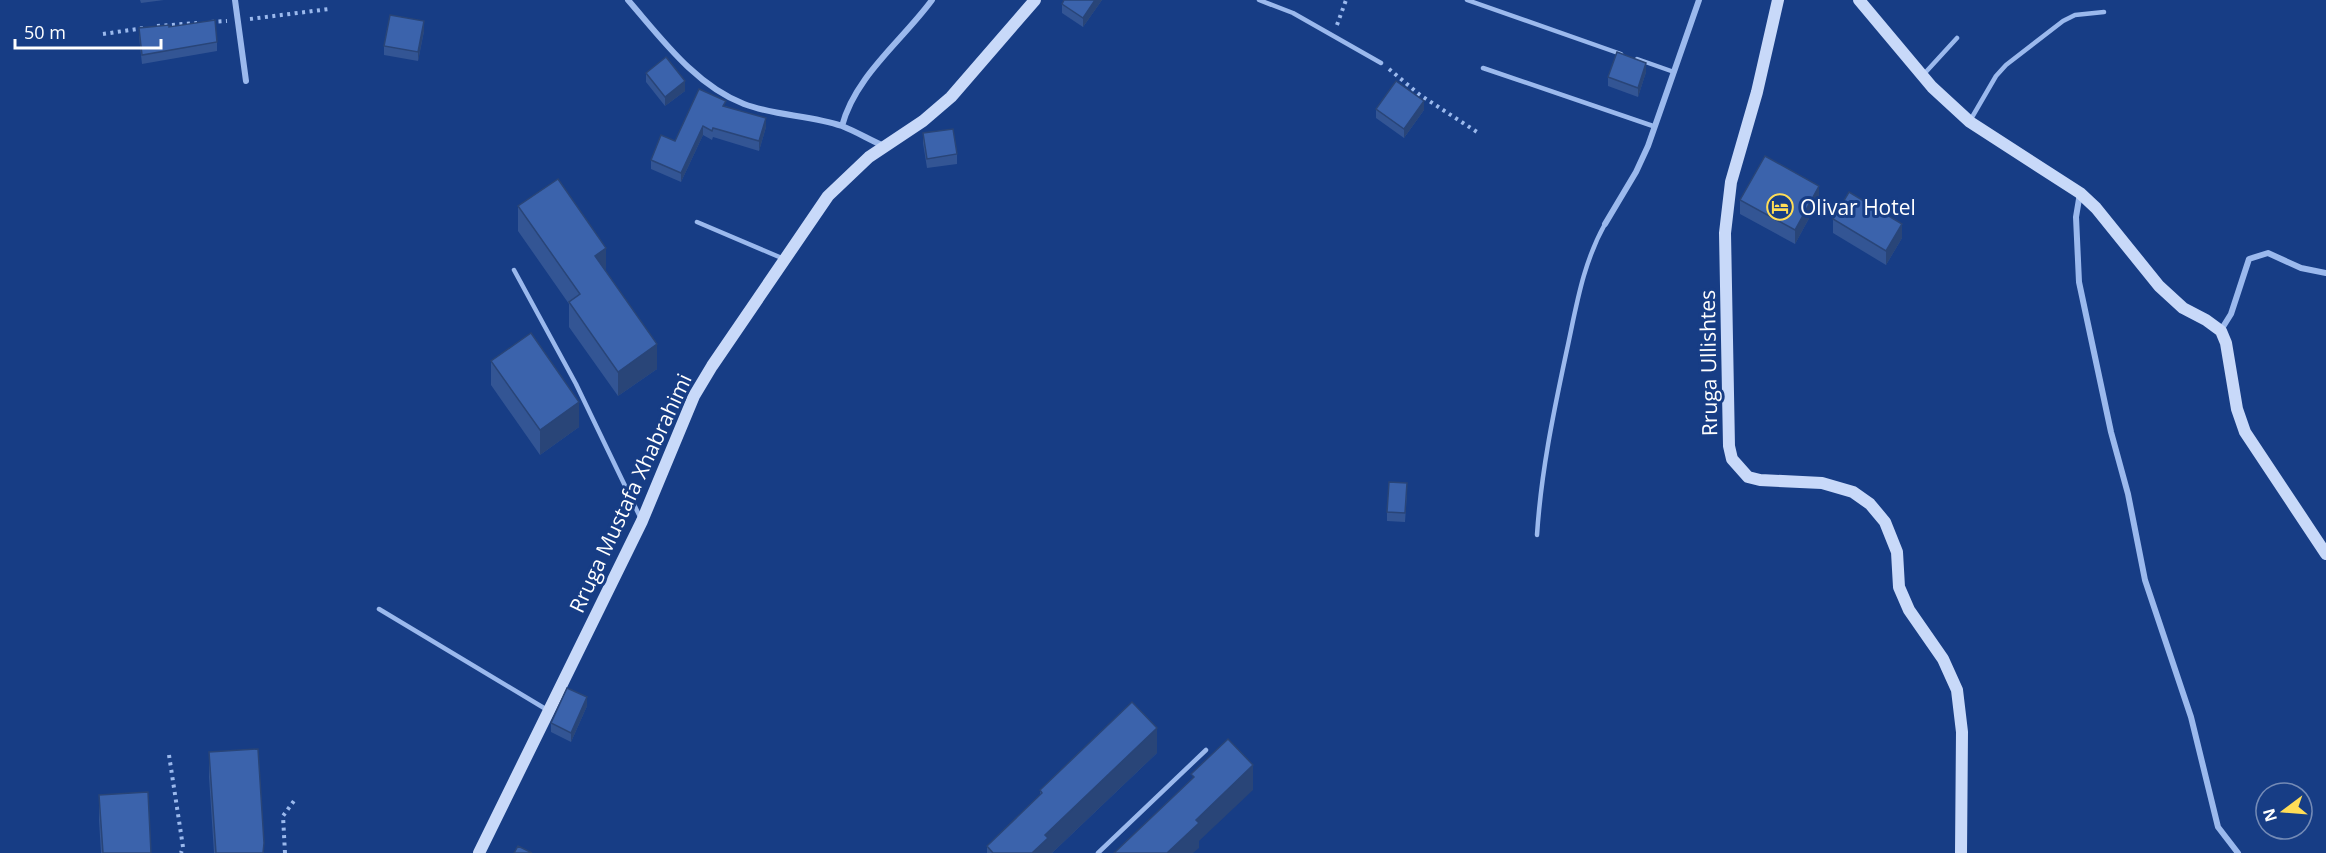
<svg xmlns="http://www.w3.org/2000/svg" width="2326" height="853" font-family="'Open Sans',sans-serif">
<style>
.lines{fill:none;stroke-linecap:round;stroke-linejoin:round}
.path{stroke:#9bb9ed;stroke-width:4;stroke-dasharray:3 4.5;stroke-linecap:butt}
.lane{stroke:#9bb9ed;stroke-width:4.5}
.street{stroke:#9bb9ed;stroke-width:6}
.secondary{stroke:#c8d9f9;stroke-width:12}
.wall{fill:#335594}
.shaded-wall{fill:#294578}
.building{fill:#3b63ac;stroke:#294578;stroke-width:1.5}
.labels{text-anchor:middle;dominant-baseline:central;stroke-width:6;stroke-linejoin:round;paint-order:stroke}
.poi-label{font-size:21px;fill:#fff;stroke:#173d85;text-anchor:start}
.street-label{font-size:21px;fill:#fff;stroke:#173d85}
</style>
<rect width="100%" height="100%" fill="#173d85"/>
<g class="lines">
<path class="path" d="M 250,19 L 329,9
M 211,22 L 227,21
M 1337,25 L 1346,0
M 157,26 L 197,23
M 103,34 L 144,28
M 1389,69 L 1420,95 L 1477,132
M 169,755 L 183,847 L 181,853
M 285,853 L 283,816 L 296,798"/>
<path class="lane" d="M 1259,0 L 1293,13 L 1381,63
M 1467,0 L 1621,54
M 1637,59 L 1674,72
M 1483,68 L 1653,126
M 1924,74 L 1957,38
M 1971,119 L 1996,76 L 2006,65 L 2063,21 L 2075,15 L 2104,12
M 697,222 L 784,259
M 514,270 L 576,384 L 641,519
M 1537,535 C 1541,473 1553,415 1566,354 C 1576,309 1582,265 1605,224
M 379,609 L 549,711
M 1098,853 L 1206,750"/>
<path class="street" d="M 235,0 L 246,81
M 628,0 C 661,38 695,85 744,104 C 775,116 811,115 842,126 C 857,132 870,140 884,146
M 842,126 C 855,76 902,41 932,0
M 2080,193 L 2076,217 L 2079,282 L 2111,432 L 2128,494 L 2145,580 L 2191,717 L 2218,827 L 2238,853
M 1605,224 L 1636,172 L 1648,146 L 1699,0
M 2221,330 L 2231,314 L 2249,259 L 2268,253 L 2301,268 L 2326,273"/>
<path class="secondary" d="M 1778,0 L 1757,92 L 1731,182 L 1725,233 L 1729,446 L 1732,459 L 1748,477 L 1760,480 L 1822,483 L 1853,492 L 1870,504 L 1885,522 L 1897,552 L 1899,587 L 1909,610 L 1943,659 L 1957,690 L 1962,732 L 1961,853
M 1859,0 L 1932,87 L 1970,122 L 2080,193 L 2096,208 L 2159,286 L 2183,308 L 2206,320 L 2221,331 L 2226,343 L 2237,409 L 2245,432 L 2326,554
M 479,853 L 642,521 L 694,396 L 712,366 L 828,196 L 869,157 L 923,121 L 951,97 L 1035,0"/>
</g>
<path class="wall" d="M 140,0 L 164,0 L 141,3 Z
M 1064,0 L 1102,0 L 1083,27 L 1062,13 L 1062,4 Z
M 169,27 L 217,42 L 217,51 L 142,64 L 139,37 L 139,28 Z
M 424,31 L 418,61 L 384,55 L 384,46 Z
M 1646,72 L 1638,97 L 1608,86 L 1608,77 Z
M 646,73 L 685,91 L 665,106 L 646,82 Z
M 726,106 L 766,127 L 759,151 L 713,137 L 712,140 L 703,135 L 681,182 L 651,169 L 651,160 L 675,141 Z
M 1376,109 L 1424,110 L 1404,138 L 1376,118 Z
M 923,133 L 957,154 L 957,164 L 927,168 L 923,143 Z
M 1740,200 L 1819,200 L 1795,244 L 1740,214 Z
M 518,206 L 606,271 L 657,369 L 618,396 L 569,327 L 569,304 L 518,231 Z
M 1833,219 L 1902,238 L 1886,265 L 1833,233 Z
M 491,361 L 579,427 L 540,455 L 491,385 Z
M 1407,492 L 1405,522 L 1387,521 L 1387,512 Z
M 587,706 L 571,742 L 551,732 L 551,723 Z
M 209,752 L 264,853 L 214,853 L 209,777 Z
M 1157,753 L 1052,853 L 987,853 L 987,846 L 1040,795 L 1040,790 Z
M 99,795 L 151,853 L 101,853 L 99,820 Z"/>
<path class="shaded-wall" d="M 1095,0 L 1102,0 L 1083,27 L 1083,18 Z
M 424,21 L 424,31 L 418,61 L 418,52 Z
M 1646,63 L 1646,72 L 1638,97 L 1638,88 Z
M 685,81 L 685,91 L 665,106 L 665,97 Z
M 1424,101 L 1424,110 L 1404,138 L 1404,129 Z
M 766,118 L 766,127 L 759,151 L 759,141 Z
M 703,126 L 703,135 L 681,182 L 681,173 Z
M 1819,186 L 1819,200 L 1795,244 L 1795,230 Z
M 1902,224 L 1902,238 L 1886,265 L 1886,251 Z
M 606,248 L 606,273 L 595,256 Z
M 657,344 L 657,369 L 618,396 L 618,372 Z
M 579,402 L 579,427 L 540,455 L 540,430 Z
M 587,697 L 587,706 L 571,742 L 571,733 Z
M 1157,728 L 1157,753 L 1052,853 L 1032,853 L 1045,835 Z
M 1253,765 L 1253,790 L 1199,841 L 1199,848 L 1193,853 L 1167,853 L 1196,820 Z"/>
<path class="building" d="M 1064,0 L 1095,0 L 1083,18 L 1062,4 Z
M 390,15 L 424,21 L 418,52 L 384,46 Z
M 215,20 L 217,42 L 142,55 L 139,28 L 169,25 L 169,27 Z
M 1617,52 L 1646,63 L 1638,88 L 1608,77 Z
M 666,57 L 685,81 L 665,97 L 646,73 Z
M 1396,81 L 1424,101 L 1404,129 L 1376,109 Z
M 699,89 L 726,101 L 723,106 L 766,118 L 759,141 L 713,128 L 712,131 L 703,126 L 681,173 L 651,160 L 661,135 L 675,141 Z
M 953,129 L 957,154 L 927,159 L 923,133 Z
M 1765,156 L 1819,186 L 1795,230 L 1740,200 Z
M 558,179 L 606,248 L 595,256 L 657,344 L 618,372 L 569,302 L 580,294 L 518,206 Z
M 1849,192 L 1902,224 L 1886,251 L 1833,219 Z
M 531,333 L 579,402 L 540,430 L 491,361 Z
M 1389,482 L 1407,483 L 1405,513 L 1387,512 Z
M 567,688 L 587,697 L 571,733 L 551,723 Z
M 1132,702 L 1157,728 L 1045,835 L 1048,838 L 1032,853 L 993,853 L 987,846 L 1042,793 L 1040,790 Z
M 1228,739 L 1253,765 L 1196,820 L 1199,823 L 1167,853 L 1114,853 L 1194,777 L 1191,774 Z
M 258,749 L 264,843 L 263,853 L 216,853 L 209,752 Z
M 148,792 L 151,853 L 103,853 L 99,795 Z
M 518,846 L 532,853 L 514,853 Z"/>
<defs>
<g id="hotel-ring" transform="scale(1.35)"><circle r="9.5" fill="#173d85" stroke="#ffdd57" stroke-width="1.5"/><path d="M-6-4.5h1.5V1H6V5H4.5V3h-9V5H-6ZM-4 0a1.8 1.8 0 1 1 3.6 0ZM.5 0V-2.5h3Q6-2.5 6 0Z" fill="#ffdd57"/></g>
</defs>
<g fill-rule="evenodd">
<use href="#hotel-ring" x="1780" y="207"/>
</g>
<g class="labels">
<g class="poi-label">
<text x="1800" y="207">Olivar Hotel</text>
</g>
<g class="street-label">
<text transform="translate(1708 363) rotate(-91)">Rruga Ullishtes</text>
<text transform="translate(630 493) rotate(-65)">Rruga Mustafa Xhabrahimi</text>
</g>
</g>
<g transform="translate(2284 811) rotate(254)"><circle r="28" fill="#173d85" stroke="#748bb6" stroke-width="1.5"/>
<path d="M0-4.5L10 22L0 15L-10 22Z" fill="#ffdd57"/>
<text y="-9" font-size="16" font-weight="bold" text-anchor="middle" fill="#ffffff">N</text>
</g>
<path d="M15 39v9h146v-9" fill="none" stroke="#ffffff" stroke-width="3"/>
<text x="24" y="39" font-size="18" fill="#ffffff" stroke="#173d85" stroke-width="4.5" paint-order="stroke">50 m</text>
</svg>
